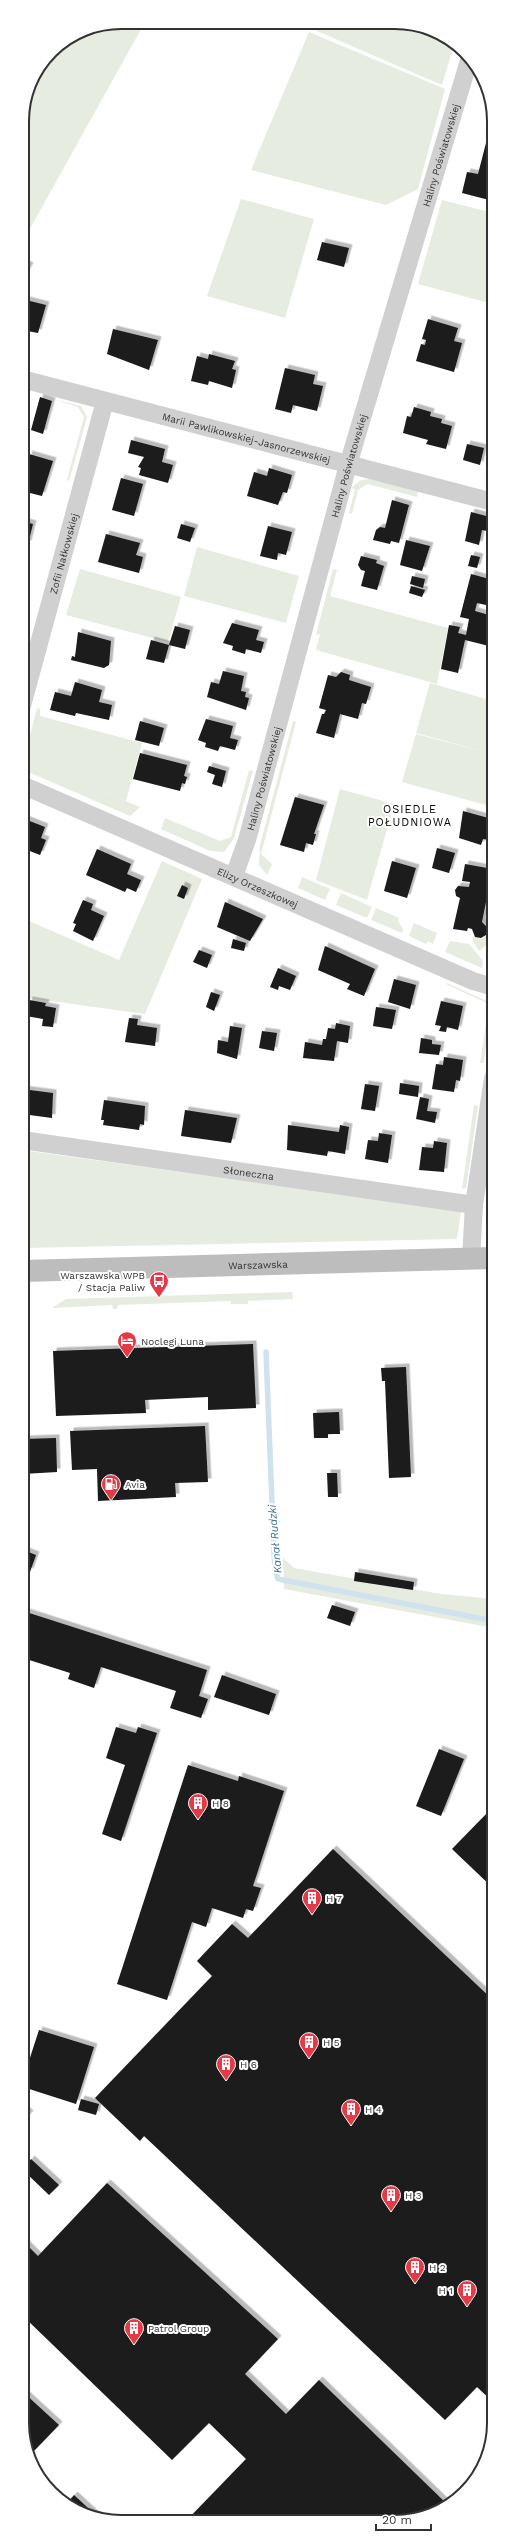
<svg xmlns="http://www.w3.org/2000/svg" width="516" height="2544" font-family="'Work Sans',sans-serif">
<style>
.green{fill:#e6ecdf}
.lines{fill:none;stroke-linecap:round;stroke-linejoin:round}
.stream{stroke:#cfe2ee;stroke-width:5.5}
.building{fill:#1a1a1a;filter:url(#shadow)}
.street{stroke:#d0d0d0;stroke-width:18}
.secondary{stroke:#bdbdbd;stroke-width:22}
.labels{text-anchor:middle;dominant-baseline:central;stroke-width:4;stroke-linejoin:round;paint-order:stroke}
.street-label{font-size:10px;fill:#333;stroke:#fff}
.poi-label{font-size:10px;fill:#333;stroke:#fff;text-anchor:start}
.neighbourhood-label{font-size:11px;letter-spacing:1px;fill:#000;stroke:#fff}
.water-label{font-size:11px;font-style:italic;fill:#3f7597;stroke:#fff}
.rim{fill:none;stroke:#333;stroke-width:2}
</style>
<defs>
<filter id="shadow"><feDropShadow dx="3.5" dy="-3.5" stdDeviation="0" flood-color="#0004"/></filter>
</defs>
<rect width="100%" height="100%" fill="#fff"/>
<path class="green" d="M 121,22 L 145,22 L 22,243 L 22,114 L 30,83 L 51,51 L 83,29 Z
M 312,23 L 415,24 L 444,35 L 454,44 L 442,85 L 310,28 Z
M 309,32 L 445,89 L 418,189 L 386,205 L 251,170 Z
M 241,199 L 314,219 L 285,318 L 207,296 Z
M 442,200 L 493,213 L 493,304 L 418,284 Z
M 53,399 L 81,406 L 87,417 L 69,481 L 67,480 L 84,417 L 78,407 Z
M 369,479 L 418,491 L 417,497 L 368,484 L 358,490 L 352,514 L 349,513 L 355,489 L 351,488 L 361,480 Z
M 197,547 L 299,576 L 286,623 L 184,596 Z
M 80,569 L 181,597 L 168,642 L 66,615 Z
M 333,569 L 337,570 L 330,596 L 448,628 L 437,684 L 316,650 L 320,634 L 316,635 Z
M 430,683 L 493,701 L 493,754 L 416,733 Z
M 37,708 L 40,709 L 40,716 L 142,743 L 126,801 L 33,763 L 30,751 L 33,763 L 140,807 L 130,816 L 26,771 L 24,759 Z
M 293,721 L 296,722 L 261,854 L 272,864 L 267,875 L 259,865 L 260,845 Z
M 416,734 L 493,754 L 493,807 L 402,782 Z
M 249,770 L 253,771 L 234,838 L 224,852 L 210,851 L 161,829 L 165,818 L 220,841 L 231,837 Z
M 340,789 L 394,804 L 367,900 L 316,880 Z
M 162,861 L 202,879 L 145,1014 L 22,997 L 22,918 L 119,960 Z
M 302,877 L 330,889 L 325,900 L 298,888 Z
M 341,893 L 372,907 L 367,918 L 336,905 Z
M 487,903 L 493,905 L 493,908 L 487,945 L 479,951 L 473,941 L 473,937 L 482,939 L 487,935 L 488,927 L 483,921 Z
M 376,908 L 399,918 L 398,921 L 403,929 L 402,933 L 371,920 Z
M 414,923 L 437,933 L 433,944 L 428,941 L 426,944 L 409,936 Z
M 450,941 L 469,944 L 483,961 L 482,968 L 445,952 Z
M 447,983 L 491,1003 L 484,1063 L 480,1063 L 489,1004 L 446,984 Z
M 474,1105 L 478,1106 L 466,1188 L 462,1189 Z
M 22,1150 L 461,1211 L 457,1239 L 23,1248 Z
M 292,1292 L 293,1299 L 248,1301 L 248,1304 L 231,1304 L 231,1301 L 118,1305 L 117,1309 L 113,1309 L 112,1305 L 52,1308 L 66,1299 Z
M 283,1558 L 294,1568 L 441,1594 L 494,1599 L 494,1628 L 284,1589 Z"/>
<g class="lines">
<path class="stream" d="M 266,1352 L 274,1552 L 275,1570 L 278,1579 L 494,1621"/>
</g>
<path class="building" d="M 486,143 L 493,145 L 493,201 L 462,193 L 467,172 L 478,174 Z
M 322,242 L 349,248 L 344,267 L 317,260 Z
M 22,262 L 30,266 L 24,277 L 22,276 Z
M 22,299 L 46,305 L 38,333 L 22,330 Z
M 428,319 L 458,328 L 454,341 L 462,343 L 454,372 L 416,361 L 421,344 L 425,345 L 426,340 L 422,339 Z
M 113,329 L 158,340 L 149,370 L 107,354 Z
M 209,354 L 235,361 L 232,369 L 236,370 L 232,388 L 209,381 L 208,385 L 191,381 L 197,356 L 208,359 Z
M 285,368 L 315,375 L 313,384 L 323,386 L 317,411 L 293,405 L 291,413 L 275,409 Z
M 40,397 L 52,401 L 43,434 L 31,430 Z
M 414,407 L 431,412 L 430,416 L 442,419 L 441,423 L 452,426 L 446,449 L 426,444 L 428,440 L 403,433 L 407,416 L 411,417 Z
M 131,440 L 165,449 L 162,462 L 173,465 L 168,483 L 139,475 L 141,468 L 138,467 L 144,457 L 128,453 Z
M 467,444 L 484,448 L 480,465 L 463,460 Z
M 29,454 L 53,461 L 42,496 L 22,491 L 22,479 Z
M 269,468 L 292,475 L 287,493 L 283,492 L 278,505 L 247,496 L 254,472 L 267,476 Z
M 121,478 L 143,484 L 134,516 L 112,510 Z
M 392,500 L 409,505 L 399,543 L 391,541 L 390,544 L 373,540 L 376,530 L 380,527 L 385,528 Z
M 471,512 L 490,517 L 487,531 L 482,530 L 479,545 L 465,541 Z
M 22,521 L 33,524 L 28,544 L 22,543 Z
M 181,524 L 195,528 L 190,542 L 177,538 Z
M 268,526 L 292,532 L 286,555 L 278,553 L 277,560 L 260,556 Z
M 106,534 L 140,543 L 136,555 L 143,557 L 139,573 L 98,562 Z
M 406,540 L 430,546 L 422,571 L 400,565 Z
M 471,555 L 480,557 L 477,568 L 468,566 Z
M 361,556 L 377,560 L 376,563 L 384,566 L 377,590 L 361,586 L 365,571 L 361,570 L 358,565 Z
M 471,574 L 493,580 L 486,605 L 477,603 L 475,611 L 489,615 L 491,608 L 493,608 L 493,647 L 465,640 L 458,673 L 441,669 L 449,625 L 460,627 L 458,633 L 466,635 L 469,619 L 460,617 Z
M 412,576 L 425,579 L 423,588 L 410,584 Z
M 411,586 L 425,590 L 422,597 L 409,593 Z
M 232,623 L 259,630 L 256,640 L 264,642 L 261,653 L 246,649 L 245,654 L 232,650 L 233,646 L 223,643 Z
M 175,626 L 190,630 L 185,649 L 169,645 Z
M 78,632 L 111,641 L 109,665 L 104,668 L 71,660 L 72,656 L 75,657 Z
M 151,640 L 169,645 L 164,663 L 146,659 Z
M 223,671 L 244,676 L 241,691 L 246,692 L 245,697 L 249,698 L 246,710 L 207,697 L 211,682 L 219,684 Z
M 341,672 L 350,675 L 349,680 L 371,687 L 366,704 L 362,703 L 358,719 L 340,714 L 334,738 L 316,733 L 322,714 L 324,714 L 326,710 L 319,708 L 328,675 L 336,677 Z
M 75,682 L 102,690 L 99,702 L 112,705 L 109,720 L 76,713 L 75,716 L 50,710 L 55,692 L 71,696 Z
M 206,719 L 233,726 L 230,738 L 238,740 L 235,750 L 220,746 L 218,751 L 205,747 L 206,743 L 198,740 Z
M 140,721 L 164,728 L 159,746 L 135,740 Z
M 140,753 L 187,765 L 184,776 L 187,777 L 185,784 L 182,783 L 180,791 L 133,779 Z
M 209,766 L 226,771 L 222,787 L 212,784 L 215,775 L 207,772 Z
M 295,797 L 324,805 L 314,834 L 316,834 L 313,845 L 306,843 L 304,852 L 280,845 Z
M 463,811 L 492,819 L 489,840 L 483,839 L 481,845 L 459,838 Z
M 22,818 L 45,827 L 41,838 L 46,840 L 40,855 L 22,848 Z
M 437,848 L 455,853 L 449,873 L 432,868 Z
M 97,849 L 131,864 L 127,874 L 141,880 L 136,892 L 127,888 L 125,892 L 86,875 Z
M 392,861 L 416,868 L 407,898 L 384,891 Z
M 465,864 L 487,868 L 487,873 L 493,874 L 490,891 L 493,892 L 491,904 L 486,902 L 482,922 L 488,928 L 486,935 L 481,938 L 475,937 L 472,929 L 468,928 L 467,931 L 453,929 L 460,898 L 456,896 L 455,890 L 458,886 L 469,887 L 470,882 L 462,881 Z
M 182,885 L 188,888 L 184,899 L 177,896 Z
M 83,900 L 93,904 L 91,910 L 104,916 L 93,941 L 73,931 L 76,924 L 73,923 Z
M 225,902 L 263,919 L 250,941 L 217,927 Z
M 233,939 L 246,943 L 244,951 L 231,948 Z
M 325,946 L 375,969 L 364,996 L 347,989 L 350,984 L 318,970 Z
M 199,950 L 212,955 L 207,968 L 193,962 Z
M 278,968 L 296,976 L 290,990 L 279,986 L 278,990 L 270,987 Z
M 394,979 L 416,985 L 410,1009 L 388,1002 Z
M 211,992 L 220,995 L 214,1011 L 206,1007 Z
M 29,1000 L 46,1003 L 45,1006 L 56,1008 L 53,1027 L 42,1026 L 43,1019 L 26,1016 Z
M 441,1001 L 463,1006 L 458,1030 L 447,1027 L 446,1032 L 439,1031 L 441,1026 L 435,1025 Z
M 376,1007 L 396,1010 L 392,1029 L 373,1026 Z
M 129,1018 L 138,1019 L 137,1025 L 157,1028 L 155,1046 L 125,1042 Z
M 336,1023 L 350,1026 L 348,1043 L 337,1041 L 334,1061 L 303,1058 L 305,1042 L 322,1045 L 323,1039 L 326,1039 L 328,1028 L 335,1029 Z
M 230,1026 L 242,1028 L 237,1059 L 217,1053 L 218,1040 L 228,1042 Z
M 262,1031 L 277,1033 L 274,1051 L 259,1048 Z
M 421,1038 L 432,1040 L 432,1044 L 441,1045 L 439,1055 L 419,1053 Z
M 444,1057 L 463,1060 L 460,1081 L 456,1080 L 454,1092 L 432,1089 L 436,1064 L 443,1065 Z
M 400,1083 L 419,1086 L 418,1097 L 399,1094 Z
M 365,1084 L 379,1086 L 375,1111 L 361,1109 Z
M 22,1089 L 53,1093 L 52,1118 L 22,1114 Z
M 420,1097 L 429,1099 L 427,1111 L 437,1112 L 435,1123 L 416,1119 Z
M 104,1100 L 145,1106 L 144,1125 L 140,1124 L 139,1130 L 103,1125 L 104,1120 L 101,1120 Z
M 185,1110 L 237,1118 L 231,1143 L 181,1136 Z
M 288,1125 L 339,1132 L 340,1125 L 349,1127 L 345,1154 L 328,1151 L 327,1156 L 287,1150 Z
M 379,1133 L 392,1135 L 388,1163 L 365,1159 L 368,1140 L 378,1141 Z
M 434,1141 L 447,1143 L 444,1172 L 419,1170 L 422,1147 L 433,1148 Z
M 253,1344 L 256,1408 L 208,1410 L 208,1397 L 145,1400 L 146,1413 L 56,1416 L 53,1351 Z
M 406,1367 L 411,1477 L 389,1478 L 385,1381 L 382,1381 L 381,1368 Z
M 339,1412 L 340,1434 L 328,1434 L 328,1438 L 314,1438 L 313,1413 Z
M 205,1426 L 208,1482 L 175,1483 L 176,1497 L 98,1501 L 97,1469 L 72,1470 L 70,1431 Z
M 56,1438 L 57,1472 L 23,1474 L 23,1439 Z
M 327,1473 L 337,1473 L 338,1497 L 328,1497 Z
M 23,1550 L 36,1555 L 30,1572 L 23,1569 Z
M 355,1572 L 414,1582 L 413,1590 L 354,1581 Z
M 332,1605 L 355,1612 L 350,1626 L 327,1618 Z
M 23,1611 L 207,1670 L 199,1696 L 208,1699 L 201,1718 L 170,1708 L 176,1691 L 101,1667 L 94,1688 L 68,1679 L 70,1673 L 23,1658 Z
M 222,1675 L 276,1694 L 269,1715 L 214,1697 Z
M 116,1727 L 136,1733 L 138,1727 L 157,1733 L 121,1841 L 102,1834 L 125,1765 L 106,1758 Z
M 439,1749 L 464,1759 L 441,1816 L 416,1806 Z
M 188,1765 L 238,1781 L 239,1776 L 284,1791 L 253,1886 L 261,1888 L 253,1911 L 246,1909 L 243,1918 L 212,1908 L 206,1927 L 192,1922 L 167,2000 L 117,1984 Z
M 494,1806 L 494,1889 L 452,1849 Z
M 333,1849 L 494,2001 L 494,2403 L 477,2387 L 445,2420 L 144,2136 L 140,2141 L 95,2098 L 212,1976 L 197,1961 L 232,1924 L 248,1938 Z
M 39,2030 L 94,2047 L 76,2104 L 23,2087 L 23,2079 Z
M 81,2099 L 99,2104 L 96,2115 L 78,2110 Z
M 23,2107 L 30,2114 L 23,2122 Z
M 31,2159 L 59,2185 L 49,2195 L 23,2170 Z
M 107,2183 L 278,2339 L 245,2374 L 286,2414 L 319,2380 L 448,2505 L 439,2512 L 408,2521 L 187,2520 L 246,2459 L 209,2423 L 172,2460 L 23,2316 L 23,2241 L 38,2256 Z
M 23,2392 L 59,2425 L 33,2452 L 23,2436 Z
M 74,2495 L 101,2520 L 78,2511 L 68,2502 Z"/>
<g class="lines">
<g class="street">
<path id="s1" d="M 22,379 L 493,502"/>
<path id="s2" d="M 22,706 L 105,401"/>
<path id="s3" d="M 22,785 L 473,981 L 493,987"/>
<path id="s4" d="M 234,876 L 247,840 L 348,465 L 470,57"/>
<path id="s5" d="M 22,1140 L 474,1205"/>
<path d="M 471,1259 L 474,1205 L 493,1078"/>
</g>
<path class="secondary" id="s6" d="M 23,1271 L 493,1258"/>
</g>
<defs>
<g id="bus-pin" transform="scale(1)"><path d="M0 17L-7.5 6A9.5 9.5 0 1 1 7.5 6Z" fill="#e63946" stroke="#fff"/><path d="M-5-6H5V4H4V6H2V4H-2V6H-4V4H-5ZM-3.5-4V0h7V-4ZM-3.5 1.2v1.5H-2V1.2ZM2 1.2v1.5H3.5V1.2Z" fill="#fff"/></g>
<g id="hotel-pin" transform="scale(1)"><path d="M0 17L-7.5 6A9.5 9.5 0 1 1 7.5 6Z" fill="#e63946" stroke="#fff"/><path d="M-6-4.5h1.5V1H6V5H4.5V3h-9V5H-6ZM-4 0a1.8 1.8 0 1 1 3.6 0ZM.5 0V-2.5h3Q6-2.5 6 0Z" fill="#fff"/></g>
<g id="fuel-pin" transform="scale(1)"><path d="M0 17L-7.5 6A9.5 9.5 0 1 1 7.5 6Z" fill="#e63946" stroke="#fff"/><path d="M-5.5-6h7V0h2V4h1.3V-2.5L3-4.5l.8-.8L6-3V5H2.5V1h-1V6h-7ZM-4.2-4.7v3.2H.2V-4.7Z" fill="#fff"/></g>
<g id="building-pin" transform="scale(1)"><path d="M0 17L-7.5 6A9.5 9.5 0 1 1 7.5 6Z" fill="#e63946" stroke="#fff"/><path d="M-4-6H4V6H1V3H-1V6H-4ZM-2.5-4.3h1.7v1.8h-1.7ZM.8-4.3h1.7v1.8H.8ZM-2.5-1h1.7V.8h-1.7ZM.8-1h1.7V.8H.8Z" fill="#fff"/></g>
</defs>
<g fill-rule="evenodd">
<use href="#bus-pin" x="159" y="1281"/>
<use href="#hotel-pin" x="127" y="1341"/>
<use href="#fuel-pin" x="111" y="1484"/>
<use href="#building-pin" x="198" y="1803"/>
<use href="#building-pin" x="312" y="1898"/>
<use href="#building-pin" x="309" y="2042"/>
<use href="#building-pin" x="226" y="2064"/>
<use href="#building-pin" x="351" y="2109"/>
<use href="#building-pin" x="391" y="2195"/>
<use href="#building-pin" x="415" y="2267"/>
<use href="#building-pin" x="467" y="2290"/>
<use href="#building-pin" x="134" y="2328"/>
</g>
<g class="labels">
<g class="street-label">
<text stroke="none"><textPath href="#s4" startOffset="750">Haliny Poświatowskiej</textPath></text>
<text stroke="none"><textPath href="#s1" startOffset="232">Marii Pawlikowskiej-Jasnorzewskiej</textPath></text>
<text stroke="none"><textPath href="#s4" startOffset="426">Haliny Poświatowskiej</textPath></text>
<text stroke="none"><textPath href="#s2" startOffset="158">Zofii Nałkowskiej</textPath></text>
<text stroke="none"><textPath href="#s4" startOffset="102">Haliny Poświatowskiej</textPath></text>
<text stroke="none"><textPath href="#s3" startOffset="257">Elizy Orzeszkowej</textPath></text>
<text stroke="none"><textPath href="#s5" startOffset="229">Słoneczna</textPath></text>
<text stroke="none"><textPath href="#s6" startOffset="235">Warszawska</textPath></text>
</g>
<g class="poi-label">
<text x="145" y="1275" text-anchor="end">Warszawska WPB<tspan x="145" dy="12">/ Stacja Paliw</tspan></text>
<text x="141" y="1341">Noclegi Luna</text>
<text x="125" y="1484">Avia</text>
<text x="212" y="1803">H 8</text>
<text x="326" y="1898">H 7</text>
<text x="323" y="2042">H 5</text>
<text x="240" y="2064">H 6</text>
<text x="365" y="2109">H 4</text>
<text x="405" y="2195">H 3</text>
<text x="429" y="2267">H 2</text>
<text x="453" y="2290" text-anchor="end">H 1</text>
<text x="148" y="2328">Patrol Group</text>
</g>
<g class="neighbourhood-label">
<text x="410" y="809">OSIEDLE<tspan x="410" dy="13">POŁUDNIOWA</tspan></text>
</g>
<g class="water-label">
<text transform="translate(275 1539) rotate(-95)">Kanał Rudzki</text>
</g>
</g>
<path d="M0 0H516V2544H0ZM121 29H395A92 92 0 0 1 487 121V2423A92 92 0 0 1 395 2515H121A92 92 0 0 1 29 2423V121A92 92 0 0 1 121 29Z" fill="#fff" fill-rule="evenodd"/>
<path class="rim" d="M121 29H395A92 92 0 0 1 487 121V2423A92 92 0 0 1 395 2515H121A92 92 0 0 1 29 2423V121A92 92 0 0 1 121 29Z"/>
<path d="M376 2524v6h55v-6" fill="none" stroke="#333333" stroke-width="2"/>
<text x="382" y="2524" font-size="12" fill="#333333" stroke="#ffffff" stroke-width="3" paint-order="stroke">20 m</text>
</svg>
